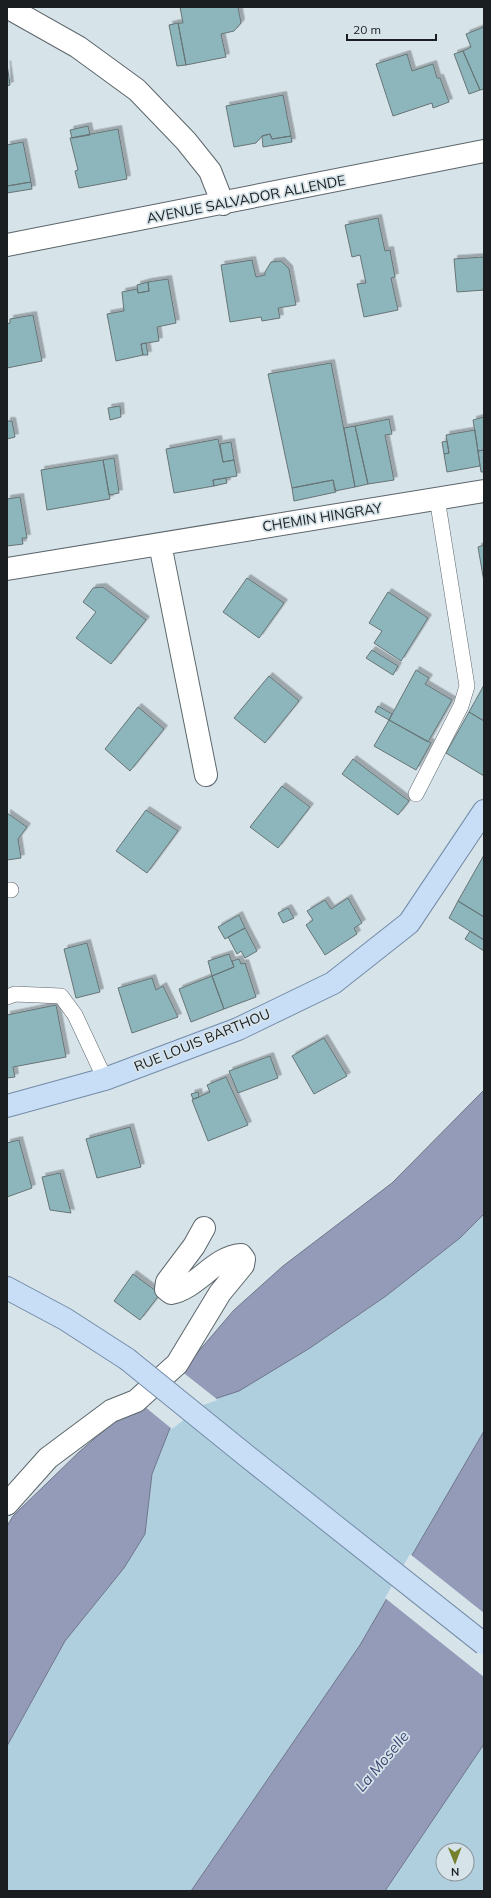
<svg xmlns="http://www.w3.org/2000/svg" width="491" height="1898" font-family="Mulish,sans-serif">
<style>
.green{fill:#afcfde;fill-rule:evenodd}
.water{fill:#939bb8;stroke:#6f768a}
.pier{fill:#d6e3e9}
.building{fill:#8db6bc;stroke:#677476;filter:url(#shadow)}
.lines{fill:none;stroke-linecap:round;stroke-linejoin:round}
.service-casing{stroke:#5c666b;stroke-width:16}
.minor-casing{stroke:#5c666b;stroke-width:24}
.primary-casing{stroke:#748ca7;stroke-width:24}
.service{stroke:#fff;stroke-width:15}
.minor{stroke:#fff;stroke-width:22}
.primary{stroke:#c8ddf6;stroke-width:22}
.primary-bridge-casing{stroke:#748ca7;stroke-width:24;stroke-linecap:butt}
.primary-bridge{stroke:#c8ddf6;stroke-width:22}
.labels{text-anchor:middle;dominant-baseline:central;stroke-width:3.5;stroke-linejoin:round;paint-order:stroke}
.street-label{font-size:14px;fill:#1a1e20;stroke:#d6e3e9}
.water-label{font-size:15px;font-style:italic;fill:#404975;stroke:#d6e3e9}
</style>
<defs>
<filter id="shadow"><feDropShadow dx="3.5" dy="-3.5" stdDeviation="0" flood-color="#0004"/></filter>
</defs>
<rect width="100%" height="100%" fill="#d6e3e9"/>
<path class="green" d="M 484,1214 L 484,1431 L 360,1645 L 191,1891 L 7,1891 L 7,1746 L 65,1641 L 124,1568 L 145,1534 L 152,1474 L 170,1428 L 202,1403 L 310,1348 L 386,1296 L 460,1238 Z
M 484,1744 L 484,1891 L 385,1891 ZM 443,1850 L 467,1850 L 467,1874 L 443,1874 Z"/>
<path class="water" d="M 484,1090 L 484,1214 L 460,1238 L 386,1296 L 310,1348 L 239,1391 L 202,1403 L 170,1428 L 152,1474 L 145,1534 L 124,1568 L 65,1641 L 7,1746 L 7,1526 L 13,1516 L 79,1452 L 115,1421 L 180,1373 L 234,1310 L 283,1266 L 392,1183 Z
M 484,1431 L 484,1744 L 385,1891 L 191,1891 L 360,1645 Z"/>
<path class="pier" d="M 180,1370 L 218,1400 L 203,1405 L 172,1429 L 139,1402 Z
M 410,1554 L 484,1613 L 484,1677 L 385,1598 Z"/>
<path class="building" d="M 180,7 L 238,7 L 241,23 L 234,31 L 221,34 L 226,57 L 186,65 L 178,23 L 183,23 Z
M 178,23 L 186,65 L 177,66 L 169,25 Z
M 484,27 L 484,89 L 480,90 L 463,51 L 471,47 L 466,34 Z
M 463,51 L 480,90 L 469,94 L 454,54 Z
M 407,54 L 412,71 L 433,64 L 437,78 L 440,78 L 449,102 L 433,108 L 432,103 L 393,116 L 376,64 Z
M 7,64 L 10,85 L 7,86 Z
M 283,95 L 291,136 L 272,139 L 270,134 L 262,136 L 256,143 L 234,147 L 226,106 Z
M 88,126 L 90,135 L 72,138 L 70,130 Z
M 118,129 L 127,179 L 79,188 L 75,171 L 78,170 L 70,138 Z
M 270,134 L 272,139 L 291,136 L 292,142 L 263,147 L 262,136 Z
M 23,142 L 31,182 L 7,186 L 7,145 Z
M 31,182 L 32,189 L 7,193 L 7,186 Z
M 378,218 L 385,251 L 390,250 L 395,277 L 391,278 L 398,310 L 364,317 L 357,284 L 366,283 L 360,255 L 352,257 L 345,225 Z
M 484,257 L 484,290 L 457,292 L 454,259 Z
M 252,260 L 256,277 L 265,275 L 265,272 L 271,262 L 281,261 L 289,269 L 296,305 L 278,308 L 280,318 L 262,321 L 261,317 L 230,322 L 221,265 Z
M 168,279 L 176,323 L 157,327 L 159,341 L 141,344 L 143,355 L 116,361 L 107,314 L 124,311 L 122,292 L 137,289 L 138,293 L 149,291 L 148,282 Z
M 148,282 L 149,291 L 138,293 L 137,285 Z
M 33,315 L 42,361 L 7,368 L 7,324 L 10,323 L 10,319 Z
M 146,343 L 148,355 L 143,355 L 141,344 Z
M 331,363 L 355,487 L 335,491 L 333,480 L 292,488 L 268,374 Z
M 120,406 L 121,417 L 110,420 L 108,408 Z
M 484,417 L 484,450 L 478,451 L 473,420 Z
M 389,419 L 392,434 L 385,435 L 394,480 L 368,484 L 355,426 Z
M 7,421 L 12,421 L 15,437 L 7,439 Z
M 355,426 L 368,484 L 355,487 L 344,428 Z
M 475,430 L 480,466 L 447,472 L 444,454 L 449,453 L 446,435 Z
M 218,439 L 223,462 L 234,460 L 237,476 L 213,480 L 214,486 L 174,493 L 166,449 Z
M 447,441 L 449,453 L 444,454 L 442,442 Z
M 231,442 L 234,460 L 223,462 L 220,444 Z
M 484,450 L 484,472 L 481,472 L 478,451 Z
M 114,458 L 119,493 L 109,495 L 103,460 Z
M 103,460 L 110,499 L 47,510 L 41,470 Z
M 226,478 L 227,483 L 214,486 L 213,480 Z
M 333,480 L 336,492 L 294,501 L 292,488 Z
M 20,497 L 27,538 L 22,538 L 23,544 L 7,546 L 7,499 Z
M 484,545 L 484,582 L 478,547 Z
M 247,578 L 284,603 L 259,638 L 223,612 Z
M 103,587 L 146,620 L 111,664 L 76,638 L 96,612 L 83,602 L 93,588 Z
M 388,592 L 428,618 L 401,661 L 374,643 L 382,631 L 369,623 Z
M 372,650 L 398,666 L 393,675 L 366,658 Z
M 416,670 L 429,678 L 425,684 L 452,700 L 428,742 L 389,720 Z
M 269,676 L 299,701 L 265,743 L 234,718 Z
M 484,685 L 484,721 L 469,712 Z
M 378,706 L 392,714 L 389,720 L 375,712 Z
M 138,707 L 164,729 L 130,771 L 105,749 Z
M 469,712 L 484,721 L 484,776 L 446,753 Z
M 389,720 L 431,743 L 416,770 L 374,746 Z
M 353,759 L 409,801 L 398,815 L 342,774 Z
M 282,786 L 310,807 L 278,848 L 250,827 Z
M 146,810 L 178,831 L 147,873 L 116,851 Z
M 7,813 L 27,827 L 18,839 L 21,858 L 7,860 Z
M 484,855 L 484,917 L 458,901 Z
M 348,898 L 362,923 L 354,928 L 357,934 L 325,955 L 306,925 L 313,920 L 307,911 L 325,900 L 331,909 Z
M 458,901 L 484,917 L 484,940 L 449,918 Z
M 288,908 L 294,918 L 283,923 L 278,913 Z
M 239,915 L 245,928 L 225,939 L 218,927 Z
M 245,928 L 257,951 L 245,958 L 241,951 L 237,954 L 228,937 Z
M 470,931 L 484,940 L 484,951 L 465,939 Z
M 87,943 L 100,992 L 76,998 L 64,949 Z
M 229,954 L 234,967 L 212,976 L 208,961 Z
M 239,959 L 241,964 L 245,963 L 256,997 L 224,1009 L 212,976 L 234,967 L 232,961 Z
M 212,976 L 224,1009 L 191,1022 L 179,989 Z
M 152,978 L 156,990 L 163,986 L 178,1017 L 132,1033 L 118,988 Z
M 56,1005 L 66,1057 L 13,1067 L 15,1077 L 7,1078 L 7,1015 Z
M 324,1038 L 347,1076 L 314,1094 L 292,1056 Z
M 270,1056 L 278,1078 L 238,1093 L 229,1071 Z
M 226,1077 L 248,1125 L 208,1141 L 192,1100 L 210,1092 L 207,1085 Z
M 198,1092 L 199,1097 L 193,1099 L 191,1094 Z
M 130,1127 L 141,1167 L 97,1178 L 86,1139 Z
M 19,1140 L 32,1188 L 7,1197 L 7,1143 Z
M 60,1173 L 71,1213 L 50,1210 L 42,1177 Z
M 133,1274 L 160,1294 L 140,1320 L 114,1301 Z"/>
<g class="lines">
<g class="service-casing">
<path id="service" d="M 416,794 L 461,706 L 467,686 L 437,498
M 7,890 L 11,890
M 7,997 L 15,994 L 61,996 L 75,1015 L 105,1079"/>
</g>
<g class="minor-casing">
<path id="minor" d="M 7,7 L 78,47 L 137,90 L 186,141 L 210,171 L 223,204
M 7,245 L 484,151
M 160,544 L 206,775
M 7,569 L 484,491
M 7,1504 L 48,1458 L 111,1411 L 136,1401 L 177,1364 L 220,1293 L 243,1265 L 244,1259 L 241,1255 C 214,1257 197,1288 171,1293 L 166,1289 L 167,1282 L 194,1246 L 204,1228"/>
</g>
<g class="primary-casing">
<path id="primary" d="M 7,1106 L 105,1079 L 238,1029 L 333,983 L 409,923 L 484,811
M 7,1288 L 65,1319 L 127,1359"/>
</g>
<use href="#service" class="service"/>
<use href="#minor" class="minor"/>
<use href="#primary" class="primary"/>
<g class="primary-bridge-casing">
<path id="primary-bridge" d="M 127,1359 L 248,1457 L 484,1644"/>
</g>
<use href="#primary-bridge" class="primary-bridge"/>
</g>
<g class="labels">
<g class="street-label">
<text transform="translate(246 199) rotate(-11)">AVENUE SALVADOR ALLENDE</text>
<text transform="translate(322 517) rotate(-9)">CHEMIN HINGRAY</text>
<text transform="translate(202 1040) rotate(-22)">RUE LOUIS BARTHOU</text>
</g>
<g class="water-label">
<text transform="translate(382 1761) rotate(-50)">La Moselle</text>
</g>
</g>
<rect width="491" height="1898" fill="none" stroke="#1a1e20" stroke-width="16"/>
<g transform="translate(455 1862) rotate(179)"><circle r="19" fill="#d6e3e9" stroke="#8b9499"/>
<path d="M0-3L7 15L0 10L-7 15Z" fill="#74802c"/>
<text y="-6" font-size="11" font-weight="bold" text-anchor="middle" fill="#1a1e20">N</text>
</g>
<path d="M347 34v6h89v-6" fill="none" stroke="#1a1e20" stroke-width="2"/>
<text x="353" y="34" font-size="12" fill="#1a1e20" stroke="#d6e3e9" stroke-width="3" paint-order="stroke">20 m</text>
</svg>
